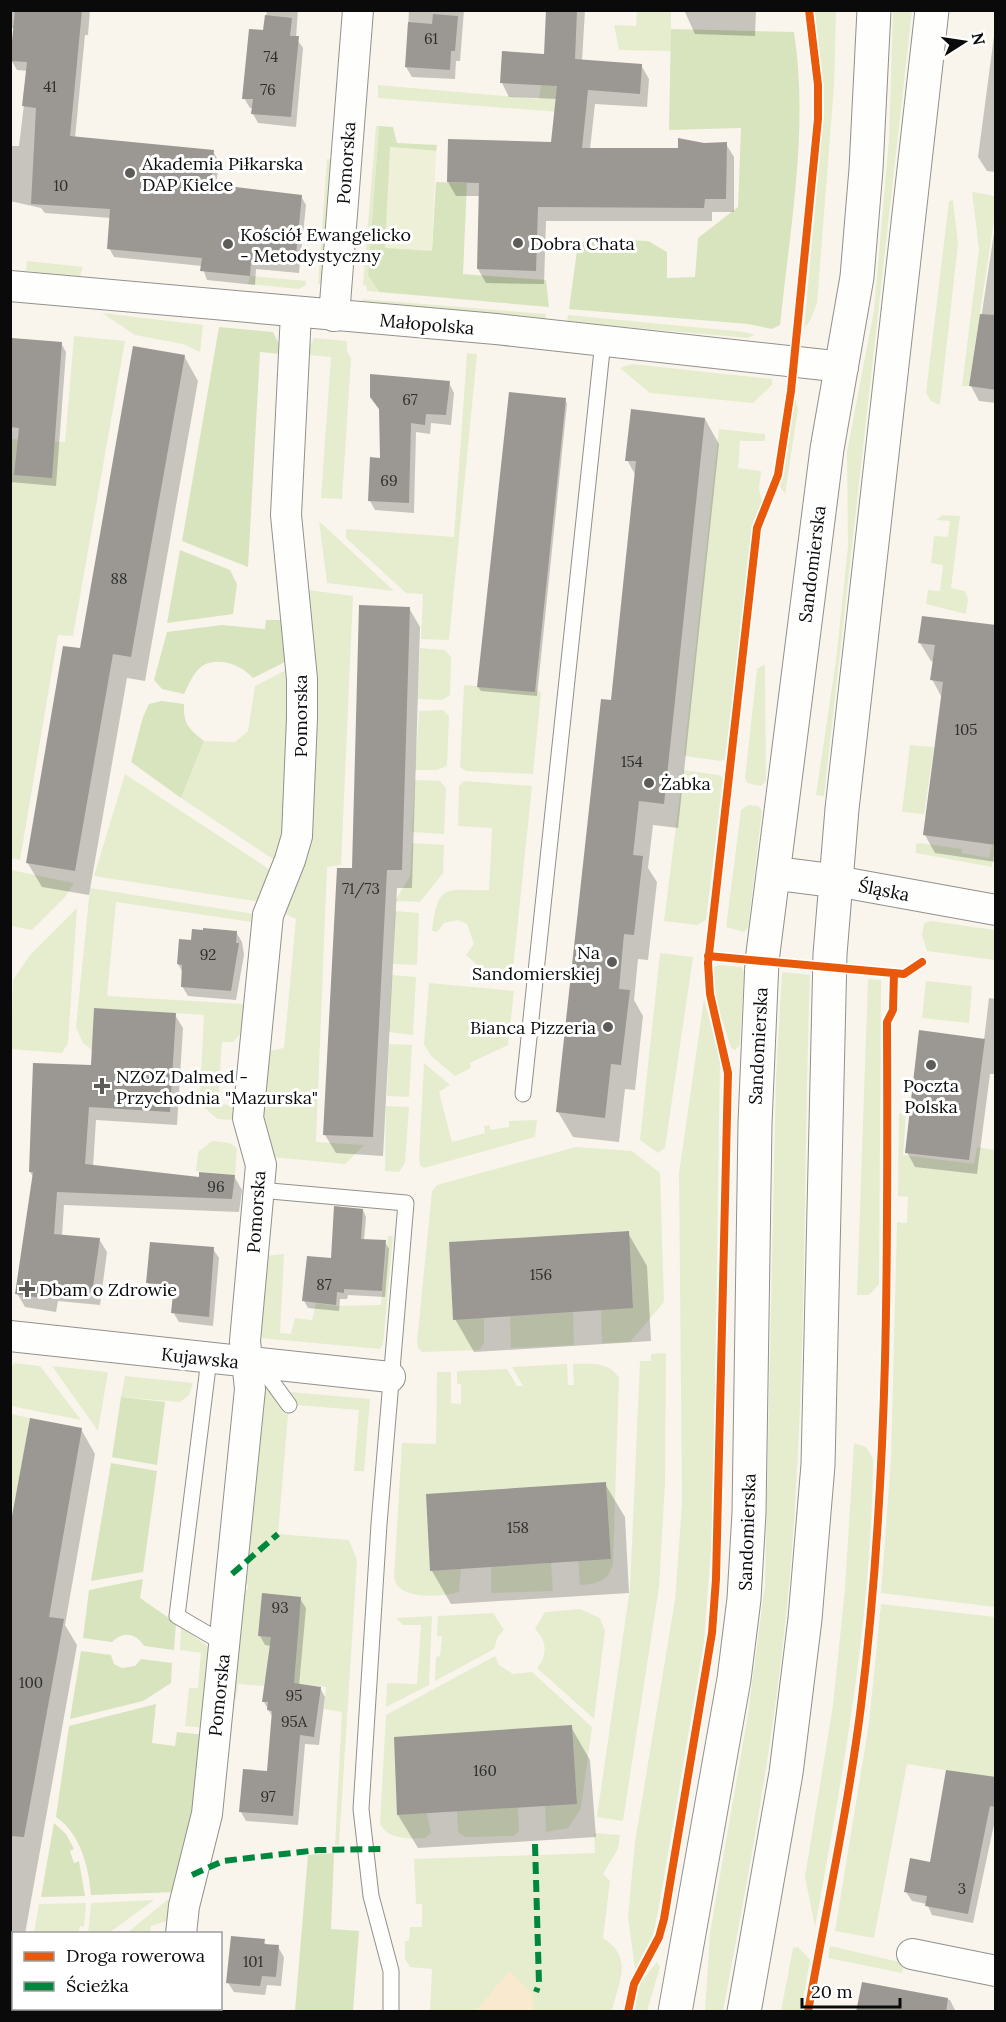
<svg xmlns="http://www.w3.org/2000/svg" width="1006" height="2022" viewBox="0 0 1006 2022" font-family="Lora,serif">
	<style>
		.green { fill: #e5edce }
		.forest { fill: #d7e4bd }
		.sand { fill: #f8e9cf }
		.pitch { fill: #eef1d8 }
		.shadow { fill: #0003 }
		.building { fill: #9b9894 }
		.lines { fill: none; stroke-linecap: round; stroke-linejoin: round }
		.service-casing { stroke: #92908c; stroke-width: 17 }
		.minor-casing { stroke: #92908c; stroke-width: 32 }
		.tertiary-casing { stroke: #92908c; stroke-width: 35 }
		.service { stroke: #fefefc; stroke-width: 15 }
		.minor { stroke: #fefefc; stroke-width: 30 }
		.tertiary { stroke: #fefefc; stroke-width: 33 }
		.quiet { stroke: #00873e; stroke-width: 6; stroke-dasharray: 12 6; stroke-linecap: butt }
		.cycleway-casing { stroke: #fff; stroke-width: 11 }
		.cycleway { stroke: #e8590c; stroke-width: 8 }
		.poi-dot { fill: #5e5c59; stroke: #fff; stroke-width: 2 }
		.labels { text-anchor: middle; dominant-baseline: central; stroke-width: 6; stroke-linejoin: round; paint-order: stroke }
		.number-label { font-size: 15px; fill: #2e2e2c }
		.poi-label { font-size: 18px; fill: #0a0a0a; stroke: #fff; text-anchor: start }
		.street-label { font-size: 18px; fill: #0a0a0a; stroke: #fff }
	</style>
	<rect width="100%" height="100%" fill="#f9f5ed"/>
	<path class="green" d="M637 11H671V51L619 50 614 25 636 26Z
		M815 11H836L834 86 817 303 811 319 804 329 824 111Z
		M893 11H912L824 796 816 795 836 660 848 547 847 452 874 310 889 139Z
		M543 71 559 72 556 102 587 105 586 114 378 98V85L539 99Z
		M376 126H379L368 275 379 292 367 291 366 285 363 286Z
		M327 159 336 160 323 283 318 284Z
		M972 192 995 196 996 207 969 386H962L979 249Z
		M953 200 958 244 940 405 931 401 926 393 949 201Z
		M27 261 83 267 80 276 26 271Z
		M250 276 306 281V285L299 289 248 284Z
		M362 299 546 314 545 321 363 304Z
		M102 313 203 325 200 352 183 344 135 335Z
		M568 315 745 332 755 335 747 338 567 322Z
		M74 336 125 341 73 636 58 635 20 860 10 858V439L65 442Z
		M314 338 347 341V352L351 358 342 499 321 498 331 357 308 355 309 348Z
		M467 353 477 354 449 640 421 639 423 594 406 593 346 538V529L454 537Z
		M632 364 772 379V385L753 403 650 393 620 368Z
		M795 398 798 409 785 494 780 486 786 460Z
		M719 429 765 434V441H740L738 468 761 471 759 489 762 502 754 523 725 759 721 761 684 756Z
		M942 515 960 516 951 588 965 591 968 599 966 614 926 604 928 590 940 591 943 565 931 563 934 536 948 537 950 521 936 520Z
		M319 521 394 591 327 583Z
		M301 589 353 596 341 865 327 867 316 1142 364 1145 345 1164 272 1157 261 1126 265 1052 284 1048 296 919 280 911Z
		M420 648 445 650 451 657 450 695 442 700 418 699Z
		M765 664 766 781 761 786 747 783 745 778 757 669Z
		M292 667 295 705 279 863 181 798 204 741 235 742 248 731 255 686Z
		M464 685 536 690 541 692 533 774 466 771 460 767Z
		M443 710 449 716 447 766 437 770H415L419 711Z
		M910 745 934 747 924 814 902 812Z
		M683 770 718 775 723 778 706 920 697 925 664 921Z
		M125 774 275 873 260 902 94 876Z
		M415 780 440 781 446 788 444 834 412 832Z
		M464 781 532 786 512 978 490 976 466 955 474 944 467 924 458 920 444 923 437 932 432 931C438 881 446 891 489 890L492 828 458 826 459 786Z
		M748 805 758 806 762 810 748 928 744 932 726 927 741 810Z
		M412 843 444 845 443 873 420 902 395 901 410 876Z
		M920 843 962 849V853L989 858 992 845H995L992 867 916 853V844Z
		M11 870 74 883 65 897 32 930 11 926Z
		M90 888 254 914 252 922 116 902 107 996 244 1004 242 1032 233 1042H222L218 1104 239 1106 234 1120 217 1119 202 1105 200 1093 204 1015 94 1008 92 1050 83 1043 76 1027Z
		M77 908 68 1043 62 1053 11 1049 13 980 30 955Z
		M395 911 419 913 417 965 393 964Z
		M931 921 995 930V960L927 951 922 935 924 923Z
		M660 953 693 957 665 1148 658 1153 640 1140Z
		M720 965 741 967 744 971 740 1045 735 1050 731 1048C724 1023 710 993 714 967Z
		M782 972 810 975C803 1170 807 1367 791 1561 779 1713 751 1862 723 2011H705L710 1933 748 1714 765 1585 776 1076Z
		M392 975 416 977 413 1035 389 1032Z
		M868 979 881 980 879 1284 869 1295H857Z
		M926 981 972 986 969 1023 922 1018Z
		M429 983 514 991 508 1045 470 1063 471 1068 455 1076 431 1056 424 1044Z
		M704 999 720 1060 713 1522 704 1642 658 1912 653 1935 635 1969 628 1917 635 1842 675 1600 682 1503 679 1173Z
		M389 1044 412 1045 409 1097 387 1096Z
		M424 1063 450 1085 439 1092 452 1142 485 1133 484 1126 490 1125V1130L509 1127V1121L537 1120 535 1137 424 1168 420 1165 419 1157Z
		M386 1106 409 1107 405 1163 399 1172 385 1171Z
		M899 1113 906 1114 903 1155 974 1164 977 1147 995 1150V1607L881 1593 891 1458 897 1222 907 1223 908 1197 898 1196Z
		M212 1141 229 1143 237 1148 235 1175 196 1171 198 1152Z
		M576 1147 632 1151 660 1173 664 1302 630 1342 602 1343 601 1310 633 1307 628 1231 449 1242 453 1319 484 1317V1343L479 1350 422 1352 418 1348 417 1342 432 1191 437 1185Z
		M388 1236H393L383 1344 380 1349 260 1338 264 1256 284 1254 280 1333 291 1334 295 1318 312 1320 316 1303 336 1306 381 1305Z
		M573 1312 574 1345 511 1348 510 1316Z
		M666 1353 665 1484 659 1587 623 1821 597 1817 630 1588 640 1361H651V1354Z
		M14 1363 40 1366 81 1420 11 1406V1368Z
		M567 1364 568 1385H574L573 1364C590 1364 609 1361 619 1378L613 1563C609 1581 597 1584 580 1585L578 1561 611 1559 606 1482 430 1571 461 1569 459 1592C442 1597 397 1601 394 1577L402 1443 436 1444 437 1372H451V1403L461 1404V1384H457V1371L507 1369 517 1386H523L512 1367Z
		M52 1366 108 1372 98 1431Z
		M125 1376 193 1383 189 1395 180 1402 121 1397Z
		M263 1385H268L288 1415 278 1534 349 1540 357 1560 339 1845H335L342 1712 324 1709 326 1687 265 1680 264 1686 238 1684 236 1699 227 1698 239 1589 247 1590 248 1585 239 1583Z
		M290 1392 370 1399 364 1471H354L359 1410 296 1405Z
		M11 1414 30 1418 11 1527Z
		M854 1443 866 1447 873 1458C872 1615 843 1773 815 1927L805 1877 833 1705 845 1588Z
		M551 1563 553 1591 491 1593V1567Z
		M881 1604 995 1617V1778L907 1764 874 1938 835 1931 869 1723Z
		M580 1609 600 1618 605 1631 594 1719 537 1668C548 1655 547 1641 535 1629L545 1612Z
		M493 1613 504 1630 498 1636 494 1649 435 1681 436 1657 440 1656 442 1636H437L438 1616Z
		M432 1616 429 1685 386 1707 387 1683 417 1684 421 1625H403L396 1618Z
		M181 1627 210 1648 206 1728 185 1726 189 1688H198L201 1653 180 1650Z
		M495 1656 499 1665 513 1674 532 1672 592 1727 581 1808 568 1828 546 1832 545 1805 577 1803 572 1726 397 1815 427 1813 431 1833 425 1838C409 1839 389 1840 380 1824L386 1715Z
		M518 1807 519 1831 514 1836 465 1837 458 1832 457 1811Z
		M594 1833 620 1835 618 1849 603 1874 610 1881 603 1938C635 1959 618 1981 612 2011H430L432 1969 410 1967 405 1959V1941H409L410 1927H422V1904H416L414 1859 595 1853Z
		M154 1900 109 1933H88L91 1903Z
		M167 1900 176 1901 173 1919 151 1926 150 1933 126 1934Z
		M86 1903 84 1927 80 1926 78 1933H34L39 1904Z
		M830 1946 904 1963 902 1973 828 1958Z
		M798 1947 810 1960 801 2011H781L793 1948Z
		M657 1962 660 1967 647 2011H634L639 1984Z"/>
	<path class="forest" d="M671 29 794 32C809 129 790 227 780 325L772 329 748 324 569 309 578 243 594 239 648 241 667 252V278L695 277 698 238 738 207 741 128 669 130Z
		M379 126 393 127 397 143 437 145 436 151 390 147 432 251 436 182 467 183 463 274 546 280 549 307 379 292 368 275Z
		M219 327 273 332 280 346 281 354 260 352 248 567 182 541Z
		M180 550 230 570 237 584 233 614 167 623Z
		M266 620H288L291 659 253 678C242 665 218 656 202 666 193 673 189 684 184 694L162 689 154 680 167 632 222 625 265 629Z
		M161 701 184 704C183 724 189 729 204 741L181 798 131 762 143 717 149 704Z
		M121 1397 165 1402 157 1465 112 1457Z
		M111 1463 157 1471 143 1572 91 1581Z
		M143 1579 140 1598 176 1623 174 1650 144 1646C136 1633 123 1631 112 1642L83 1638 89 1590Z
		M81 1651 111 1655 114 1664 122 1668 135 1666 141 1659 172 1663 171 1683 143 1701 70 1719Z
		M156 1704 152 1743 175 1746 177 1732 205 1735 198 1802 178 1892 91 1895C89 1867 80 1833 56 1817L69 1726Z
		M54 1823 66 1834 74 1849 70 1851 74 1863 79 1861 85 1896 41 1897Z
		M334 1853 331 1929 359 1931 353 2011H295L308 1855Z"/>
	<path class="sand" d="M509 1971 533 1995V2011H476Z"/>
	<path class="pitch" d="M390 147 436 151 432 251 385 248Z"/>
	<path class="shadow" d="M10 10H90L88 35H85L75 138 213 152 219 161 216 186 301 196 306 205 299 273 256 269 255 285 207 280 202 266 114 257 109 248 111 218 45 213 41 208 10 201V146H19L28 71 17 70 11 60 15 28H10Z
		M267 10H298L296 38 303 48 296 127 258 123 253 114V108H250L244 98 264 32Z
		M409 10H464L460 61H456L455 79 412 77 406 67Z
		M547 10H585L582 61 641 65 649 79 647 107 595 104 590 149H680L726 144 734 157V212H712V221H546L544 284 486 283 478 269 480 196H456L448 182 553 144 558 99 509 97 502 83 545 55Z
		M684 10H756L755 36 695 34Z
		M996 21V172L987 171 978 157Z
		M995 226H996V403L979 401 971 386Z
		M10 339 61 343 66 352 56 486 10 482Z
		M184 356 198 381 145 681 127 678 89 895 42 887 27 862 82 650Z
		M449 383 454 393 451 425 431 423 430 434 416 432 414 513 375 510 370 501 381 459V412L371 397Z
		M565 399 567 404 537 696 481 691 478 687Z
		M705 419 719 444 678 828 653 825 648 868 657 882 648 960 638 959 634 1000 643 1016 635 1090 625 1089 619 1142 573 1137 558 1112 612 701 636 476 627 460Z
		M409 608 420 627 412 888H397L383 1156 336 1153 325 1135 353 870Z
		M996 627V862L935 853 925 835 942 698 932 679 934 662 931 661 920 643Z
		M236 932 242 942 244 955 236 1000 188 996 182 986 183 973 178 964 192 941Z
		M989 998 996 999V1074H990L977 1174 915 1167 907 1152 984 1040Z
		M175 1015 183 1028 177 1125 96 1120 93 1167 200 1179 234 1176 242 1190 239 1212 64 1205 62 1236 99 1239 107 1252 100 1305 58 1301 56 1312 25 1307 17 1293 34 1178 30 1172 92 1067Z
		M363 1210 366 1217 364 1241 385 1242 389 1249 385 1297 348 1295 347 1299H340L339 1311 308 1308 304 1301Z
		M628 1233 647 1266 651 1341 474 1352 455 1319Z
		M213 1249 219 1258 213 1326 179 1322 173 1312 175 1294 153 1292 148 1282Z
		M81 1429 95 1454 65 1625 77 1645 25 1934H14V1996L10 2012V1535Z
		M605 1484 625 1517 629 1593 451 1604 432 1571Z
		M300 1599 306 1608 299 1686 320 1688 325 1697 319 1745 305 1744 298 1825 246 1821 241 1812 268 1773 273 1718 264 1702 271 1646 265 1645 260 1636Z
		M571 1727 590 1760 596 1837 418 1848 398 1815Z
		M996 1779V1815L973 1923 932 1915 927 1904 912 1901 906 1892 931 1864Z
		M264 1941 267 1946 278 1947 284 1957 281 1986 267 1985 265 1995 234 1992 228 1983Z
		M863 1984 950 2000 956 2012H858Z"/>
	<path class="building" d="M15 10H82L70 136 214 150 211 184 302 195 295 264 251 261 250 276 200 271 202 258 107 249 110 209 31 204 36 108 22 106 27 62 10 61Z
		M546 10H577L575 59 642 64 640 94 588 90 582 148H678V138L704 143 727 142 726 199H705L704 208 538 207 536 271 477 269 479 183 447 182 448 139 551 142 557 86 500 83 502 51 544 54Z
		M433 14 458 16 455 51H451L450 70 405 67 408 22 432 24Z
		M265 15 292 18 290 36H299L291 117 251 114 253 99H242L249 29 263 30Z
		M980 314 996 315V390L969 386Z
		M12 338 62 342 52 478 14 475 19 428 10 427Z
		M133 346 185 355 131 657 113 654 75 871 26 863 63 646 80 648Z
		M370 374 450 381 446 415 426 414 425 425 411 423 409 503 368 501 370 457 380 458 379 409 370 397Z
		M509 392 566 398 535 692 477 687Z
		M631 409 705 418 664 804 639 801 633 855 643 856 634 935 624 934 619 989 630 990 621 1065 611 1064 605 1118 556 1112 601 699 611 700 636 461H625Z
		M359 605 410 607 402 870H387L373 1137 323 1135 337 868H352Z
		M922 616 996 625V845L923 835 943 682 930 680 935 645 918 643Z
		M203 928 237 931 236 943H239L231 991 181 987 182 965 177 964 179 939 191 940 192 929 203 930Z
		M94 1008 176 1013 170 1112 89 1107 85 1164 199 1177V1172L235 1175 232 1199 57 1192 54 1234 100 1238 92 1293 51 1288 49 1299 15 1294 33 1172H29L33 1063 91 1065Z
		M919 1030 985 1039 969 1160 905 1153Z
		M334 1206 363 1209 361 1239 386 1240 382 1291 344 1289V1293L337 1292 336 1305 302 1301 307 1256 331 1258Z
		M629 1231 633 1308 453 1320 449 1242Z
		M150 1242 214 1247 209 1317 171 1313 174 1285 146 1283Z
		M30 1418 82 1428 49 1617 64 1619 24 1837 10 1836V1527Z
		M606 1482 611 1559 430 1571 426 1494Z
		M262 1593 301 1597 294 1683 321 1687 314 1737 300 1735 293 1816 239 1812 243 1769 267 1771 272 1711 267 1710 268 1702H262L271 1637 258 1636Z
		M572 1725 577 1804 397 1815 394 1737Z
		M946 1770 996 1777V1807L990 1806 968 1914 925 1906 927 1896 904 1892 910 1858 930 1862Z
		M231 1936 265 1939 264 1944 279 1945 276 1977 262 1976 260 1986 226 1983Z
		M862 1982 948 1998 946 2012H856Z"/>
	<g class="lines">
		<g class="service-casing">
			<path id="service" d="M523 1094 603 341
				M259 1190 406 1203 379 1524 361 1809 371 1896 391 1971V2012
				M209 1359 177 1616 225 1644
				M259 1364 289 1405"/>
		</g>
		<g class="minor-casing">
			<path id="minor" d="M10 286 496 329 843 367
				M334 316 358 10
				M836 881 996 910
				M10 1336 390 1377
				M181 1934 184 1906 207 1814 250 1389 245 1341 261 1165 248 1118 268 915 290 860 297 836 302 718V679L286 515 296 313
				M912 1954 996 1971
				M173 2012V2008"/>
		</g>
		<g class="tertiary-casing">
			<path id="tertiary" d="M773 873 836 881
				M675 2012 734 1679 744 1599 749 1513 755 1123 762 961 827 449 857 277 866 169 874 10
				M744 2012 786 1773 805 1619 818 1465 830 954 842 809 932 10"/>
		</g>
		<use href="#service" class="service"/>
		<use href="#minor" class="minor"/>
		<use href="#tertiary" class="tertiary"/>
		<path class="quiet" d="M232 1574 278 1534
			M535 1844 539 1984 536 1992
			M192 1875 223 1861 318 1850 386 1849"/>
		<g class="cycleway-casing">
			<path id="cycleway" d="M708 956 904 974 922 962
				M628 2012 634 1984 659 1937 664 1919 712 1633 716 1579 728 1073 710 994 708 963 757 528 778 475 791 391 818 119V85L809 10
				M808 2012C826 1910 848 1808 861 1706 889 1479 888 1250 887 1022L893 1010 894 973"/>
		</g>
		<use href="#cycleway" class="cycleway"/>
	</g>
	<g class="poi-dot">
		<circle cx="130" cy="173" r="6"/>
		<circle cx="518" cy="243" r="6"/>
		<circle cx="228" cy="244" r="6"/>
		<circle cx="649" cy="783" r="6"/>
		<circle cx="612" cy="962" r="6"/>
		<circle cx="608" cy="1027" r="6"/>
		<circle cx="931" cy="1065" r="6"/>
		<path d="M99 1077h6v6h6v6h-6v6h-6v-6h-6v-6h6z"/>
		<path d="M24 1280h6v6h6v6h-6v6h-6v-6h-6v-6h6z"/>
	</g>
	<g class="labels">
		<g class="number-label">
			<text x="431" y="38">61</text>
			<text x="271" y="56">74</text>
			<text x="50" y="86">41</text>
			<text x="268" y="89">76</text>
			<text x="61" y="185">10</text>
			<text x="410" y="399">67</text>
			<text x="389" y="480">69</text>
			<text x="119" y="578">88</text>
			<text x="966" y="729">105</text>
			<text x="632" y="761">154</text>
			<text x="361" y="888">71/73</text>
			<text x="208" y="954">92</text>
			<text x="216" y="1186">96</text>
			<text x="541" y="1274">156</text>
			<text x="324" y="1284">87</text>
			<text x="518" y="1527">158</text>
			<text x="280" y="1607">93</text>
			<text x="31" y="1682">100</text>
			<text x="294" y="1695">95</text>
			<text x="294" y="1721">95A</text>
			<text x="485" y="1770">160</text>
			<text x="268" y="1796">97</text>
			<text x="962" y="1888">3</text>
			<text x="253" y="1961">101</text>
		</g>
		<g class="poi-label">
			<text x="142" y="163">Akademia Piłkarska<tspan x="142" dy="21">DAP Kielce</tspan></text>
			<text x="240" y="234">Kościół Ewangelicko<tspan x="240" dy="21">- Metodystyczny</tspan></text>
			<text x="530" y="243">Dobra Chata</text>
			<text x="661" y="783">Żabka</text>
			<text x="600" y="952" text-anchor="end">Na<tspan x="600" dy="21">Sandomierskiej</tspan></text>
			<text x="596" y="1027" text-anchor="end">Bianca Pizzeria</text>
			<text x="116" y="1076">NZOZ Dalmed -<tspan x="116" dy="21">Przychodnia "Mazurska"</tspan></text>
			<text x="931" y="1085" text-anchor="middle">Poczta<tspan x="931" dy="21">Polska</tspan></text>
			<text x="39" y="1289">Dbam o Zdrowie</text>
		</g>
		<g class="street-label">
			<text transform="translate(346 163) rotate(-86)">Pomorska</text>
			<text transform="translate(427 324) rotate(5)">Małopolska</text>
			<text transform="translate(812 564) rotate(-83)">Sandomierska</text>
			<text transform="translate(300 716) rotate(-90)">Pomorska</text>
			<text transform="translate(884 890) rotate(11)">Śląska</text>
			<text transform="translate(758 1046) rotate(-87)">Sandomierska</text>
			<text transform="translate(256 1212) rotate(-86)">Pomorska</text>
			<text transform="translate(200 1358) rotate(6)">Kujawska</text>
			<text transform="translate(747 1532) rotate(-88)">Sandomierska</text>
			<text transform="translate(219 1695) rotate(-84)">Pomorska</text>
		</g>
	</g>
	<rect width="1006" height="2022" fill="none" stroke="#0a0a0a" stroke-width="24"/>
	<rect x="12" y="1932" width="210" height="78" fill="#ffffff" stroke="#9d9d9d" stroke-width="1.5"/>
	<rect x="24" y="1952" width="30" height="9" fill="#e8590c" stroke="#9d9d9d" stroke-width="1.5"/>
	<text x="66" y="1962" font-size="18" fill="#0a0a0a">Droga rowerowa</text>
	<rect x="24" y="1982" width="30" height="9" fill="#00873e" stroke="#9d9d9d" stroke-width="1.5"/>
	<text x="66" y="1992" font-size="18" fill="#0a0a0a">Ścieżka</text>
	<g transform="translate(964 42) rotate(78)" stroke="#ffffff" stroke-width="4.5" paint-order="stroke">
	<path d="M0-4.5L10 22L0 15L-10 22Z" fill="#0a0a0a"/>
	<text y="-9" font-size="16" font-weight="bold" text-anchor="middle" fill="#0a0a0a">N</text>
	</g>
	<path d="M802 1998v9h98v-9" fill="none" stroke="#0a0a0a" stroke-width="3"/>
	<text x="811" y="1998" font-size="18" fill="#0a0a0a" stroke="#ffffff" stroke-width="4.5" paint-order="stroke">20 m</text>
</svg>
